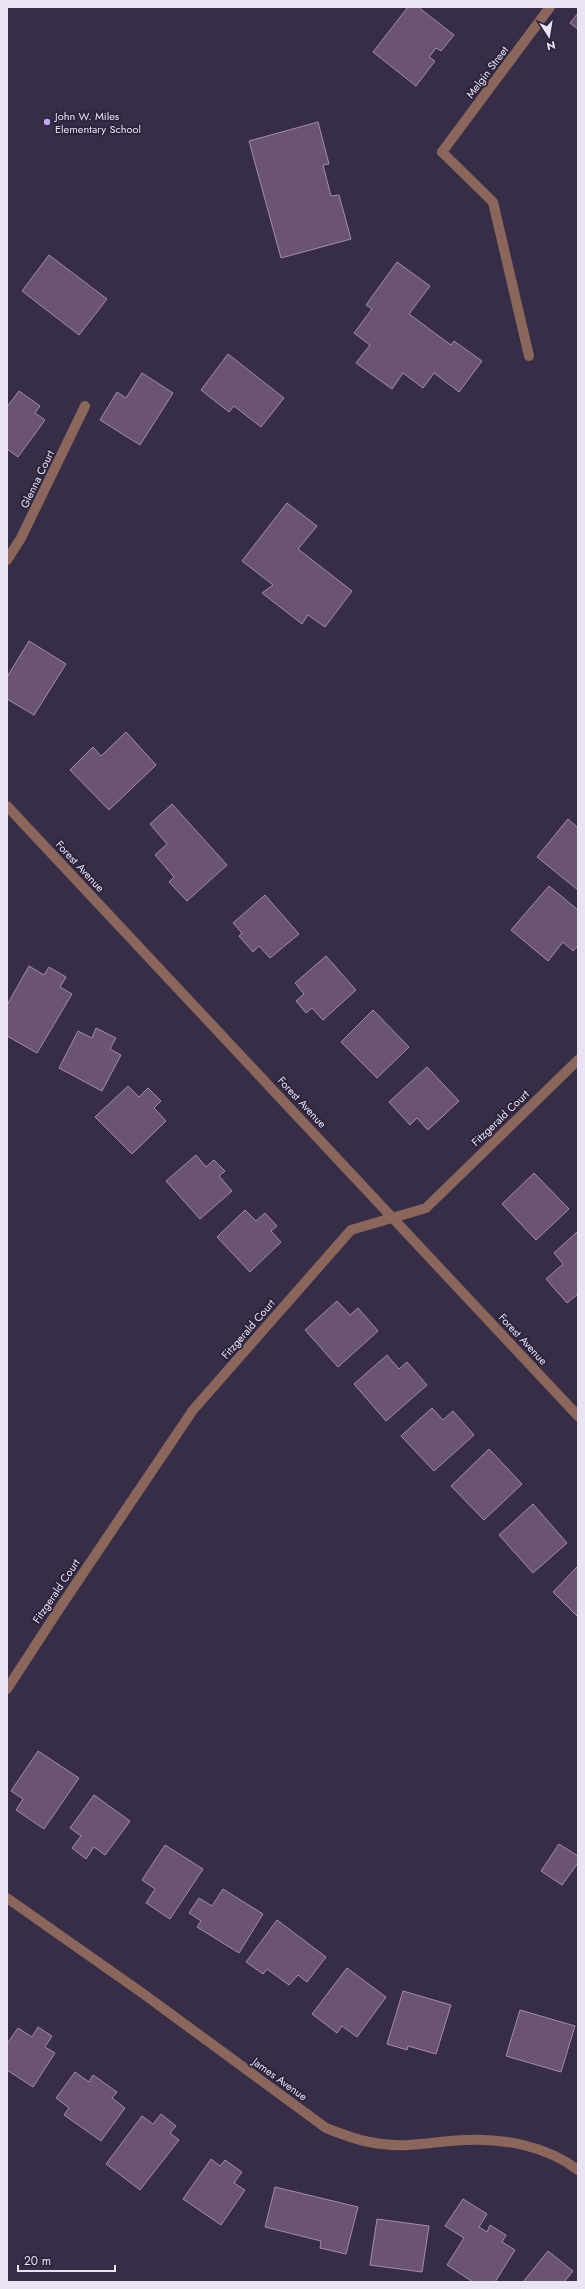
<svg xmlns="http://www.w3.org/2000/svg" width="585" height="2289" viewBox="0 0 585 2289" font-family="Jost,sans-serif">
	<style>
		.building { fill: #6b5471; stroke: #a48da9 }
		.lines { fill: none; stroke-linecap: round; stroke-linejoin: round }
		.lane { stroke: #8b665c; stroke-width: 10 }
		.street { stroke: #8b665c; stroke-width: 10 }
		.poi-dot { fill: #bfa8f4; stroke: #2d233c; stroke-width: 1.5 }
		.labels { text-anchor: middle; dominant-baseline: central; stroke-width: 4; stroke-linejoin: round; paint-order: stroke }
		.street-label { font-size: 11px; fill: #eae3f4; stroke: #2d233c }
		.poi-label { font-size: 11px; fill: #eae3f4; stroke: #2d233c; text-anchor: start }
	</style>
	<rect width="100%" height="100%" fill="#372d47"/>
	<path class="building" d="M408 7H418L454 35 441 51 436 48 429 57 435 61 416 86 373 52Z
		M578 13V29L570 23Z
		M318 122 329 164 323 165 331 196 339 195 351 239 281 258 249 141Z
		M49 255 107 299 79 335 22 291Z
		M397 262 430 286 409 314 451 345 454 341 482 361 459 392 434 373 423 388 403 373 392 389 356 363 370 345 354 333 372 309 366 305Z
		M228 354 284 398 261 427 234 406 229 412 201 390Z
		M142 373 173 393 140 445 100 420 117 392 126 398Z
		M19 391 40 406 35 413 45 420 18 457 7 449V407Z
		M287 503 317 526 298 549 352 591 325 627 308 615 302 624 262 593 273 585 242 561Z
		M29 641 66 664 34 715 7 699V677Z
		M126 732 156 765 109 810 70 770 93 747 101 756Z
		M172 804 227 865 187 901 169 882 174 877 155 855 167 844 150 824Z
		M568 819 578 828V890L537 857Z
		M549 886 578 910V946L573 951 563 942 548 961 511 930Z
		M265 895 299 934 270 958 259 946 253 952 239 936 242 933 233 923Z
		M326 956 356 990 323 1020 312 1008 306 1013 296 1001 304 994 295 983Z
		M29 966 44 975 49 967 66 977 60 987 72 994 37 1053 7 1036V1005Z
		M373 1010 409 1047 377 1078 341 1042Z
		M96 1028 116 1038 110 1049 121 1055 102 1091 59 1068 78 1031 92 1038Z
		M427 1067 459 1101 428 1130 417 1118 410 1125 389 1102Z
		M128 1086 139 1097 148 1088 161 1101 154 1108 166 1121 132 1154 95 1117Z
		M196 1155 206 1167 214 1160 225 1171 219 1176 232 1191 200 1219 166 1181Z
		M534 1173 569 1209 536 1240 502 1204Z
		M245 1210 256 1221 265 1213 277 1226 271 1231 281 1242 250 1272 217 1237Z
		M578 1231V1294L567 1303 546 1279 563 1264 554 1253Z
		M337 1301 350 1315 358 1308 378 1331 338 1367 305 1330Z
		M387 1355 399 1369 407 1362 427 1385 386 1421 354 1384Z
		M432 1408 443 1420 453 1411 474 1435 434 1471 401 1436Z
		M489 1449 522 1484 484 1520 451 1486Z
		M533 1504 567 1543 533 1573 499 1535Z
		M578 1566V1617L553 1592Z
		M38 1751 79 1778 44 1829 16 1810 23 1799 11 1791Z
		M94 1795 130 1821 105 1855 94 1847 86 1859 72 1848 81 1836 70 1828Z
		M559 1844 578 1856V1863L562 1885 541 1871Z
		M165 1845 203 1869 170 1919 146 1903 155 1889 142 1880Z
		M223 1889 263 1914 239 1953 197 1927 201 1921 189 1913 199 1898 212 1906Z
		M277 1920 326 1957 307 1982 298 1975 289 1985 267 1969 263 1974 246 1962Z
		M347 1968 386 1997 357 2037 342 2026 337 2033 312 2014Z
		M403 1991 451 2005 436 2054 408 2046 407 2050 387 2044Z
		M520 2010 575 2026 561 2072 506 2056Z
		M38 2027 52 2036 45 2047 55 2053 33 2087 7 2070V2044L18 2028 32 2037Z
		M75 2072 89 2082 93 2075 117 2092 112 2098 125 2108 101 2141 64 2115 69 2108 56 2098Z
		M161 2114 176 2126 170 2133 179 2140 140 2190 106 2164 142 2116 153 2124Z
		M211 2159 220 2166 225 2160 242 2172 234 2183 245 2190 221 2225 183 2199Z
		M275 2187 358 2207 346 2254 320 2248 321 2241 265 2227Z
		M463 2199 487 2214 479 2227 487 2232 490 2225 506 2235 502 2242 515 2250 495 2282H473L447 2265 464 2238 445 2226Z
		M377 2219 429 2226 422 2272 370 2265Z
		M548 2251 573 2271 564 2282H523Z"/>
	<g class="lines">
		<path class="lane" d="M442 152 493 202 529 356"/>
		<path class="street" d="M442 152 550 7
			M7 560 21 538 85 406
			M7 806 578 1416
			M7 1689 61 1606 193 1410 351 1230 426 1208 578 1060
			M7 1898 145 1995 326 2128C344 2135 362 2142 382 2144 409 2148 437 2141 465 2140 503 2138 547 2146 578 2170"/>
	</g>
	<circle class="poi-dot" cx="47" cy="122" r="4"/>
	<g class="labels">
		<g class="street-label">
			<text transform="translate(487 72) rotate(-53)">Melgin Street</text>
			<text transform="translate(37 479) rotate(-64)">Glenna Court</text>
			<text transform="translate(80 866) rotate(47)">Forest Avenue</text>
			<text transform="translate(302 1102) rotate(47)">Forest Avenue</text>
			<text transform="translate(500 1118) rotate(-44)">Fitzgerald Court</text>
			<text transform="translate(248 1329) rotate(-49)">Fitzgerald Court</text>
			<text transform="translate(523 1339) rotate(47)">Forest Avenue</text>
			<text transform="translate(56 1591) rotate(-56)">Fitzgerald Court</text>
			<text transform="translate(280 2079) rotate(36)">James Avenue</text>
		</g>
		<g class="poi-label">
			<text x="55" y="116">John W. Miles<tspan x="55" dy="13">Elementary School</tspan></text>
		</g>
	</g>
	<rect width="585" height="2289" fill="none" stroke="#eae3f4" stroke-width="16"/>
	<g transform="translate(549 36) rotate(168)" stroke="#2d233c" stroke-width="3" paint-order="stroke">
	<path d="M0-3L7 15L0 10L-7 15Z" fill="#eae3f4"/>
	<text y="-6" font-size="11" font-weight="bold" text-anchor="middle" fill="#eae3f4">N</text>
	</g>
	<path d="M18 2265v6h97v-6" fill="none" stroke="#eae3f4" stroke-width="2"/>
	<text x="24" y="2265" font-size="12" fill="#eae3f4" stroke="#2d233c" stroke-width="3" paint-order="stroke">20 m</text>
</svg>
